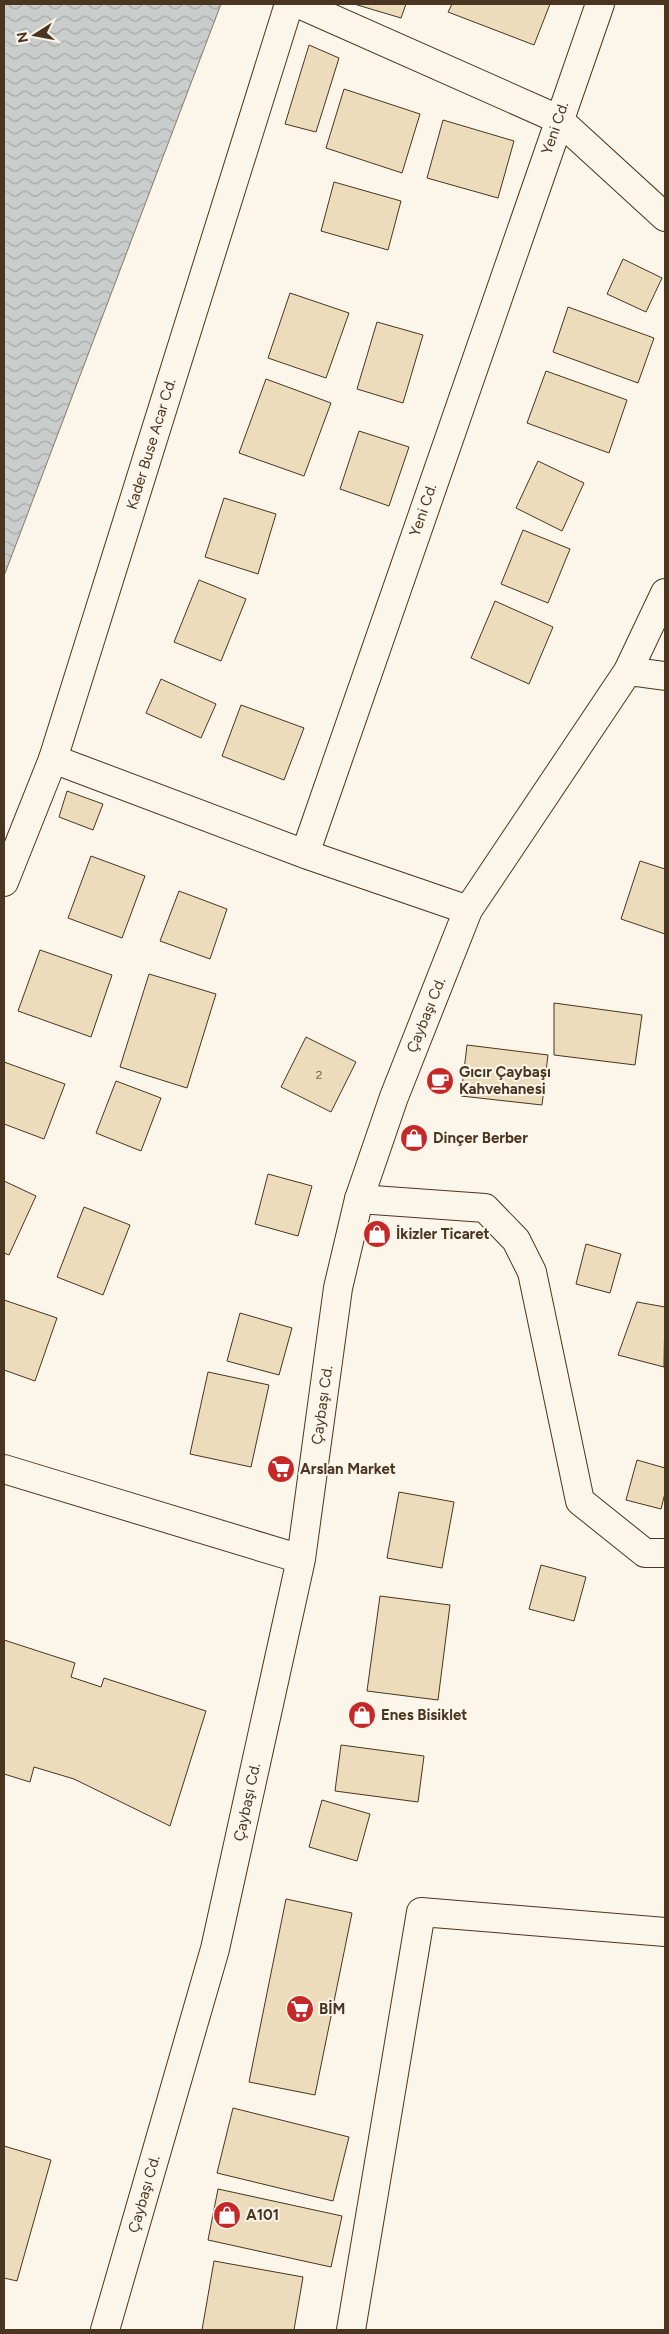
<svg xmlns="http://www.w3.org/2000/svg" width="669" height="2334" viewBox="0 0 669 2334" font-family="Figtree,sans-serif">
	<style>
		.water { fill: url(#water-waves); stroke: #887966 }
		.building { fill: #ecdcbc; stroke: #4a3520 }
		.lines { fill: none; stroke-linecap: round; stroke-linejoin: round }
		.minor-casing { stroke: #4a3520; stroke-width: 30 }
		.tertiary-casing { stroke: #4a3520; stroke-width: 30 }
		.minor { stroke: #fbf6e9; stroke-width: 28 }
		.tertiary { stroke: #fbf6e9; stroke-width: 28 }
		.labels { text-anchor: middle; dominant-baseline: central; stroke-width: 4; stroke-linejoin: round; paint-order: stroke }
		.number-label { font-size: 12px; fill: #725f47 }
		.street-label { font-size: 15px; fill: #4a3520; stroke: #fbf6e9 }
		.poi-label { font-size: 15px; font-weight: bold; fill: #4a3520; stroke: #fbf6e9; text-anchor: start }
	</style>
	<defs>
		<pattern id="water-waves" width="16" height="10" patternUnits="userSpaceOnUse" patternTransform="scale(1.25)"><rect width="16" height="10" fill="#c9cecd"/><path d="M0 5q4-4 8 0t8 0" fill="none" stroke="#a5a8a6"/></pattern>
	</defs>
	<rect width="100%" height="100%" fill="#fbf6e9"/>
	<path class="water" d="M4 4H221L4 576Z"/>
	<path class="building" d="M354 4H406L401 18Z
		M452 4H550L534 45 448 12Z
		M309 45 339 58 316 132 285 124Z
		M344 89 420 114 402 173 326 148Z
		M443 120 514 141 498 198 427 178Z
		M334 182 401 201 388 250 321 231Z
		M623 259 662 278 646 312 607 294Z
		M290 293 349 313 326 378 268 358Z
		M568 307 654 338 638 383 553 352Z
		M377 322 423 335 403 403 357 389Z
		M546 371 627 400 609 453 527 423Z
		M266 379 331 403 304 476 239 453Z
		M359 431 409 447 389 506 340 489Z
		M538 461 584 483 562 531 516 508Z
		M224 498 276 514 258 574 205 557Z
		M523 530 570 549 548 603 501 584Z
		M199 580 246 599 221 661 174 642Z
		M495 601 553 627 529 684 471 658Z
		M161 679 216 704 201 738 146 713Z
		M241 705 304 728 284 780 222 756Z
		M67 791 103 804 93 830 59 817Z
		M91 856 145 876 122 938 68 918Z
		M640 861 665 869V934L621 919Z
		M179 891 227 909 210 959 160 941Z
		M40 950 112 975 91 1037 18 1011Z
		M149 974 216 994 187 1088 120 1067Z
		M554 1003 642 1015 635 1065 554 1055Z
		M306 1037 356 1062 331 1112 281 1087Z
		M467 1045 548 1055 542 1105 461 1096Z
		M4 1062 65 1084 44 1139 4 1124Z
		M116 1081 161 1098 141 1151 96 1133Z
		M268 1174 312 1186 298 1236 255 1224Z
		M4 1181 36 1196 9 1255 4 1253Z
		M84 1207 130 1225 103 1295 57 1277Z
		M586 1244 621 1254 610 1293 576 1284Z
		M4 1300 57 1318 35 1381 4 1370Z
		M637 1302 665 1307 664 1367 618 1355Z
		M240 1313 292 1328 279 1375 227 1361Z
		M208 1372 269 1385 251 1467 190 1454Z
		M637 1460 665 1468V1493L661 1509 626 1500Z
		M399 1492 454 1502 442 1568 387 1558Z
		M541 1565 586 1577 574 1621 529 1609Z
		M380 1596 450 1605 438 1700 367 1691Z
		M4 1640 75 1663 71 1677 101 1687 104 1678 206 1711 170 1826 74 1779 34 1767 30 1782 4 1774Z
		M341 1745 424 1756 418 1802 335 1791Z
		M322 1800 370 1814 357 1861 309 1847Z
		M286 1899 352 1913 315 2095 249 2082Z
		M233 2108 349 2137 333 2201 217 2173Z
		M4 2146 51 2160 17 2281 4 2278Z
		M218 2189 342 2216 331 2267 208 2240Z
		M214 2261 303 2277 294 2330H202Z"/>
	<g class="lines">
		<g class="minor-casing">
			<path id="minor" d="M299 4 558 119 665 217
				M628 671 665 676
				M53 759 305 854
				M468 910 305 854 600 4
				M4 1469 301 1559
				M105 2330 215 1949 301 1559 338 1288 359 1199 394 1097 468 910 628 671 665 593
				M351 2330 421 1912 665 1932"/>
		</g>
		<g class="tertiary-casing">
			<path id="tertiary" d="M4 882 53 759 289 4
				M359 1199 485 1208 516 1240 532 1272 580 1501 645 1553H665"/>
		</g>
		<use href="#minor" class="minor"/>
		<use href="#tertiary" class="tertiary"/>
	</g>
	<defs>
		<g id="cafe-disc" transform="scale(1.4375)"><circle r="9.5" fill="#c62828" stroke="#fbf6e9"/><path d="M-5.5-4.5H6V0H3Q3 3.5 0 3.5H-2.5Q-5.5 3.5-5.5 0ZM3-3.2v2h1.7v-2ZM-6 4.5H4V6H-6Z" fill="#fff"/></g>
		<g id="shop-disc" transform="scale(1.4375)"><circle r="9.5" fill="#c62828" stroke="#fbf6e9"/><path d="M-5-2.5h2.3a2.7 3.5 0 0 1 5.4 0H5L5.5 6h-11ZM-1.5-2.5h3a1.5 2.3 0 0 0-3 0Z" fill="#fff"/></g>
		<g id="supermarket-disc" transform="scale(1.4375)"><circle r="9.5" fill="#c62828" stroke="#fbf6e9"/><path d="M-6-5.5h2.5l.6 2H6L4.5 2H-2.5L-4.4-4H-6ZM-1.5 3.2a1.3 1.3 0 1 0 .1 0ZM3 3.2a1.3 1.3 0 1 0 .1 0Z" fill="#fff"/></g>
	</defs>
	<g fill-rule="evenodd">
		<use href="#cafe-disc" x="440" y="1081"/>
		<use href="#shop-disc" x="414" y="1138"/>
		<use href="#shop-disc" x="377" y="1234"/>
		<use href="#supermarket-disc" x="281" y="1469"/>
		<use href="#shop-disc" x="362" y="1715"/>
		<use href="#supermarket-disc" x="300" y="2009"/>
		<use href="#shop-disc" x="227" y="2215"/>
	</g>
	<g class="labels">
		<g class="number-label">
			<text x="319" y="1075">2</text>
		</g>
		<g class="street-label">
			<text transform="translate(555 128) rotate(-71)">Yeni Cd.</text>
			<text transform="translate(151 444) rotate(-73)">Kader Buse Acar Cd.</text>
			<text transform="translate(423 510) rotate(-71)">Yeni Cd.</text>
			<text transform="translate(426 1015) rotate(-68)">Çaybaşı Cd.</text>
			<text transform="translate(322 1405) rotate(-82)">Çaybaşı Cd.</text>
			<text transform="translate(247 1802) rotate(-78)">Çaybaşı Cd.</text>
			<text transform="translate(144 2194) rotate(-74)">Çaybaşı Cd.</text>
		</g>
		<g class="poi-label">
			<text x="459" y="1072">Gıcır Çaybaşı<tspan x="459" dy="17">Kahvehanesi</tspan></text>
			<text x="433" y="1138">Dinçer Berber</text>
			<text x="396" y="1234">İkizler Ticaret</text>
			<text x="300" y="1469">Arslan Market</text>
			<text x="381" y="1715">Enes Bisiklet</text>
			<text x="319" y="2009">BİM</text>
			<text x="246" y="2215">A101</text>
		</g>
	</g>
	<rect width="669" height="2334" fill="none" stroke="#4a3520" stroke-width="10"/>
	<g transform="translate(35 35) rotate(259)" stroke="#fbf6e9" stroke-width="4" paint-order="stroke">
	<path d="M0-4L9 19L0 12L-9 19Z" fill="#4a3520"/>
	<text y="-8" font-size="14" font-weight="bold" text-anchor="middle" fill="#4a3520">N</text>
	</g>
</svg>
